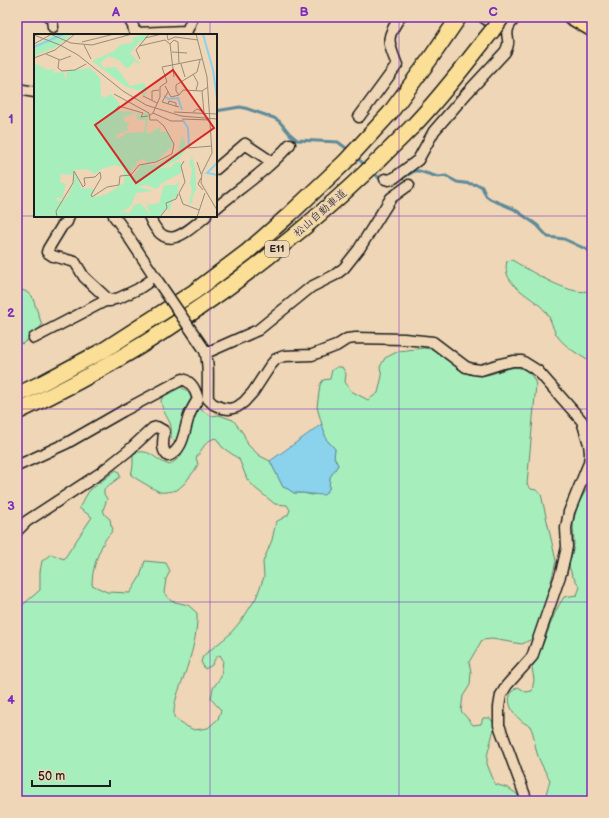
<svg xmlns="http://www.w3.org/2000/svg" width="609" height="818" viewBox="0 0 609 818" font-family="'Balsamiq Sans','Klee One',sans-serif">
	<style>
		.green { fill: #a6efbd; stroke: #61866c }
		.water { fill: #8bd3ec; stroke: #5f8a99 }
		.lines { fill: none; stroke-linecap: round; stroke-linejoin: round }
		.stream { stroke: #5f8a99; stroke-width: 3 }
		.minor-casing { stroke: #1c1c1c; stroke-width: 13 }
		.major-casing { stroke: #1c1c1c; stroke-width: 16 }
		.highway-casing { stroke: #1c1c1c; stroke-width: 18 }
		.minor { stroke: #eed6b6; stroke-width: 10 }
		.major { stroke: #fbdf96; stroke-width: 13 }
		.highway { stroke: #fbdf96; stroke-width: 15 }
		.minor-bridge-casing { stroke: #1c1c1c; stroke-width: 13; stroke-linecap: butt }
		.highway-bridge-casing { stroke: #1c1c1c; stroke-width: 18; stroke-linecap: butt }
		.minor-bridge { stroke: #eed6b6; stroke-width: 10 }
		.highway-bridge { stroke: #fbdf96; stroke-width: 15 }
		.grid { fill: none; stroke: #7b2cbf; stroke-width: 1; stroke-opacity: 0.55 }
		.labels { text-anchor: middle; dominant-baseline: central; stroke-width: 4; stroke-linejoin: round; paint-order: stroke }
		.shield { fill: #eed6b6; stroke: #5b544a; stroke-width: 1 }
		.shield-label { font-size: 10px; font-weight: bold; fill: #1c1c1c }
		.street-label { font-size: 11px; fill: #1c1c1c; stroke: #eed6b6 }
		.inset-river { fill: none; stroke: #8bd3ec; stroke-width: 2 }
		.inset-road { fill: none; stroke: #9a8c78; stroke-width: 1 }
		.view { fill: #d62828; fill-opacity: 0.15; stroke: #d62828; stroke-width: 2 }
		.inset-edge { fill: none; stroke: #1c1c1c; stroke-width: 2 }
		.neatline { fill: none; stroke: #7b2cbf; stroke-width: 1.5 }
		.grid-label { font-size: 13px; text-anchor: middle; font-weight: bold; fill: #7b2cbf }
	</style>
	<rect width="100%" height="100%" fill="#eed6b6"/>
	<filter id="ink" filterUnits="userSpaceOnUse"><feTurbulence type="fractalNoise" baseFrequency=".025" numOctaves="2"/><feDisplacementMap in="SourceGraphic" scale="8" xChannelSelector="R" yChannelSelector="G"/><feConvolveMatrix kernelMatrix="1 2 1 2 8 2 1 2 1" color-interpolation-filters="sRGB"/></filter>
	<g filter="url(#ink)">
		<path class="green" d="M512 260C527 269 570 296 587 291 589 291 590 289 592 288V363C580 355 564 347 556 334 552 327 551 318 546 312 534 296 500 286 507 261Z
			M17 289 25 291 32 296 42 325 34 335 22 344 17 341Z
			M424 348C428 349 435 349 439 351 444 354 448 359 453 363 460 369 471 374 481 375 497 377 515 358 530 374 533 377 535 381 536 385L527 484 531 489 536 490 541 494 556 561C550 587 543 614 532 639L522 644 492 639 482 640 469 662 471 672 470 685 463 696 461 711 473 725 481 724 483 718H490L495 725 487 756V764L495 784 508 788 517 794 520 801H17V610L40 590V572L42 561 51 554 64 559 92 517 79 508 89 491 116 470 119 472 120 477 104 489V494L107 499 103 510 105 515 110 519 111 525 113 529C111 534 106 537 104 542 97 555 92 570 92 585L107 592 130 593 140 577 145 561 166 563 170 571 166 579 164 593 171 601 188 605 197 613C198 634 191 656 184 676 179 690 173 703 174 717L182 724 194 730 208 728 218 719 221 710 211 699 213 688 221 677 223 660 220 655 216 657 212 665 205 669 201 662 203 656 229 635 244 617 256 598 264 577 263 562 272 540 276 522 288 515 290 510 287 505 275 504 255 488 247 479 239 459 222 447 216 438C205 440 202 450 196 458L198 464 195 470 184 484 177 490C172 491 164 493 160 492 157 491 133 477 131 475L133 466V454C150 446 156 462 170 465L180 457 183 451 171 437C171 432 172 426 169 421 165 413 162 410 161 400L166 394 177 386C194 392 187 396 197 407 201 410 206 413 211 416L219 415 233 420 243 433 248 445 260 456 270 461 283 487 288 489 294 493H303L312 495 329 489 330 477 338 465 334 457 335 449 326 439 317 407 320 385 323 380 330 379 332 370 337 367H342L346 374 345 382 351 391 368 400 378 393 382 376 380 367 385 358 399 351Z
			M592 480V801H544L550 780C545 771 540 763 537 753 534 743 535 736 530 726 515 720 499 697 518 687L526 692 532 691 534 680 532 667C546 645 549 618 564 597L577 595 580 587 572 575 569 566 574 545 573 522 578 504Z"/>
		<path class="water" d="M322 424 326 439 335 449 334 457 338 465 330 477 329 489 324 495C313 495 304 492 294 493L288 489 283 487 270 461Z"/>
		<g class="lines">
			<path class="stream" d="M216 111 240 107 245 108 274 118 279 121 290 134 297 140 338 142 350 151
				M355 156 366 166
				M373 172 382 181
				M397 181 415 171H419L438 177 446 176 457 182 479 185 482 187 486 196 490 199 514 209 537 225 548 237 564 239 592 252"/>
			<g class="minor-casing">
				<path id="minor" d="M49 17 52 20 53 27
					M128 17 133 26 135 35
					M483 17 499 29
					M136 33 186 31
					M185 35 193 17
					M17 89 35 92
					M359 117 397 65C388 41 385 39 400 17
					M216 169 245 144 272 162
					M385 179 389 180 394 178 418 160 434 131 467 93 505 52C512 40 505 38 508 29 509 24 513 21 516 17
					M216 208C241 187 269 169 290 144
					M69 216 67 222 62 226 48 249 47 252 53 256 75 262 84 277 110 301
					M114 216 122 227 157 280
					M149 216C165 254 184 234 206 216
					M34 338 103 302 119 298 138 289 156 277
					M204 349C210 360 207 385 208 399L213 404 222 408 229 409 237 407 244 402 253 392 270 366 276 359 284 356 312 355 336 346 347 339 356 338 404 339 433 342 466 367 473 369 481 370 500 364 513 361H522L538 371 582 421 589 444 590 453 589 463 569 512 566 528 567 547 561 573 532 657 507 685 501 695 499 707V725L527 801
					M206 353 258 330 311 287 335 275 344 268 359 249 391 198 409 185
					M17 466 67 443 123 411 183 379C193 383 195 390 198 399
					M17 531 27 521 99 474 128 451 153 428 157 427 164 431C164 440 160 449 168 456 184 450 184 430 189 416 191 410 195 404 198 399"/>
			</g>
			<g class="major-casing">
				<path id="major" d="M570 17 592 30"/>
			</g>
			<g class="highway-casing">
				<path id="highway" d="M17 395 42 383 104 350 194 292 247 252 290 214 345 162 390 113 430 59 459 17
					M17 412C164 344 296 245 409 130 439 100 465 64 492 31"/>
			</g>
			<use href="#minor" class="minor"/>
			<use href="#major" class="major"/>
			<use href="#highway" class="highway"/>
			<g class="minor-bridge-casing">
				<path id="minor-bridge" d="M157 280 204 349"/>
			</g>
			<g class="highway-bridge-casing">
				<path id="highway-bridge" d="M492 31 502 17"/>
			</g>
			<use href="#minor-bridge" class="minor-bridge"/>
			<use href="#highway-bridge" class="highway-bridge"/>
		</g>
	</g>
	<path class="grid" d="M210 17V35M399 17V801M17 216H35M210 216V801M216 216H592M17 409H592M17 602H592"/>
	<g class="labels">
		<rect class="shield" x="265" y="241" width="24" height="16" rx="3"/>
		<g class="shield-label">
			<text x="277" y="249">E11</text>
		</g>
		<g class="street-label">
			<text transform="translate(320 213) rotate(-41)">松山自動車道</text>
		</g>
	</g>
	<g transform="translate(34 34)">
		<rect width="183" height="183" fill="#eed6b6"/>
		<path d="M22 0H38L22 13 0 22V12ZM113 0 111 6 105 8 96 19 107 31 100 27 96 33 92 34 86 27 75 22 66 29 70 34 82 33 96 52 110 49 113 54 111 62 108 61 109 55 106 57 91 52 58 27 80 17 86 11 100 8 98 4ZM0 29 14 36 21 35 19 39 29 38 33 47 32 37 56 34 66 44 67 61 70 64 77 60 86 70 80 77 102 78 89 84 91 88 96 89 93 91 94 96 82 101 83 105 91 101 90 99 110 98 112 86H104L102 81 105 79 108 83 112 78 115 80 112 96 114 100 127 93 126 98H133L139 111 123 127 113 129 110 125 102 128 103 132 99 134 97 140 90 141 88 133 81 131 67 135 61 140 53 135 40 136 39 141 27 140 26 148 32 150 28 165 23 163V167H28L34 162 40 148 41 137 47 154 61 155 57 164 73 160 90 149 91 142 101 141 107 131H122L144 118 148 102 153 113 151 117 145 125 126 134 137 133 141 128H147V139L128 149 123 155 112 151 103 153 119 157 102 159 97 172 83 181 89 178 96 179 99 172 106 169 116 180 111 165 114 171 125 169 130 151H142L145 147 143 162 139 165 135 178 132 174 125 183H0ZM158 122 161 134 162 156 158 164 159 168 155 171 158 156 156 150 158 135 155 130Z" fill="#a6efbd"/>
		<path class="inset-river" d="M169 0 179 36 183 64M0 13 30 0M130 62 135 65 144 64 148 76M149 86 154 94 155 113M183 129 173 139 183 141"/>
		<path class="inset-road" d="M16 0 37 9 58 11 98 0M133 0 134 6 141 3 164 6M162 0 173 43 178 119 168 139 167 149 183 176M0 1 26 11 44 21 89 57 112 71 147 82 183 85M111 4 128 0M48 8 80 0M0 10 16 1M136 10 140 6 144 8 145 30M50 11 57 25M105 12 131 6 136 10 140 43M138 18 153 19M12 20 26 26 37 22M0 24 21 16 41 0M106 25 102 16 115 0M25 26 24 34 28 37 41 36 52 30M147 30 151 43M159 40 164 49 162 56M131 52 137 63 145 61 149 56 168 57 174 53M168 57 170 79M134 58 128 68 145 73M145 61 142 57V51L163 38 166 26M109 62 123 69M118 66V57L125 56M134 70 135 67 142 69V73M81 76 85 72 109 79 107 83 114 82M140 78 183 80M159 78 163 75 170 78M119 79 137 87H149M115 82 119 79 126 63V53L133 48 128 33 168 25M148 85 176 86M154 114 178 112M150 127 147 132 151 148 145 159 149 170 165 176M163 128 167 140M167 144 164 150 169 156M23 183 22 177 39 149 40 137 49 153 51 151 50 144 61 143 66 138 67 144 57 161 58 163 73 153 85 151 86 142 97 141 105 131 122 128 138 120 140 110 130 92 123 86H116L115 79 80 60M126 183 133 174 132 169 142 165 144 160M163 183 171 159"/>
		<path class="view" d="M139 36 180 94 102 149 61 91Z"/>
		<rect width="183" height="183" class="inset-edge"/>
	</g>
	<rect width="609" height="818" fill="none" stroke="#eed6b6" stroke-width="44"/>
	<path d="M32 780v6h78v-6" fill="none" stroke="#1c1c1c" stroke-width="2"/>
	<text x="38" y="780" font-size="12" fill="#1c1c1c" stroke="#eed6b6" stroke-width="3" paint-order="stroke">50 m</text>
	<rect x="22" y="22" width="565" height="774" class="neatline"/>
	<g class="grid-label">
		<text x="116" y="16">A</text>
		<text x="304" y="16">B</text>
		<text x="493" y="16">C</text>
		<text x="11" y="123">1</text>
		<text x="11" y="317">2</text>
		<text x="11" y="510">3</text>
		<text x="11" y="704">4</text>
	</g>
</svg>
